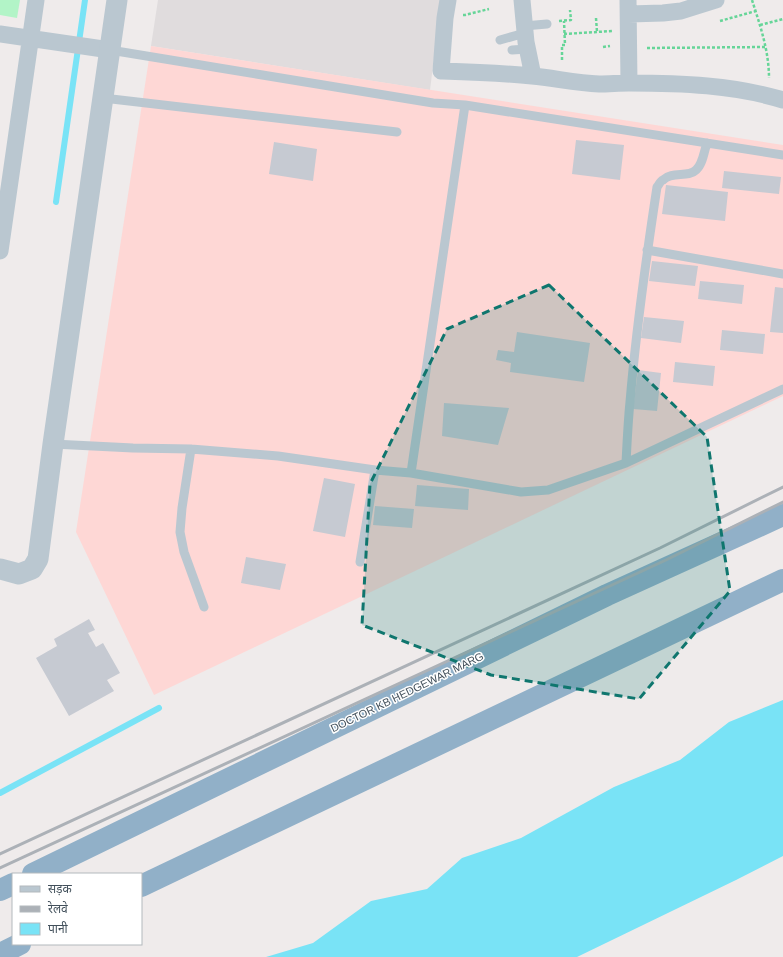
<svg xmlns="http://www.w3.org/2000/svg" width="783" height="957" viewBox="0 0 783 957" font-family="Arial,'Noto Sans Devanagari',sans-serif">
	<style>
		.education { fill: #e0dcdd }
		.medical { fill: #fed7d5 }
		.green { fill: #b2f4c7 }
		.water { fill: #79e3f6 }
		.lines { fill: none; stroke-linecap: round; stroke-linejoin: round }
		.stream { stroke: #79e3f6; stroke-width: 6 }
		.building { fill: #c6cad2 }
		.path { stroke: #66d598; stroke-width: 2.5; stroke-dasharray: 3 2; stroke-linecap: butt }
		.service { stroke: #bac7d0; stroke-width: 9 }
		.minor { stroke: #bac7d0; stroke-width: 17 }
		.tertiary { stroke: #bac7d0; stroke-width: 21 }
		.trunk { stroke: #91b0c8; stroke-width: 22 }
		.rail { stroke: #acb1b7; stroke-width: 3 }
		.marked { fill: #0f766e; fill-opacity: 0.2; stroke: #0f766e; stroke-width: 3; stroke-dasharray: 8 5; stroke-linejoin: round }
		.labels { text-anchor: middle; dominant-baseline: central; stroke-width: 3; stroke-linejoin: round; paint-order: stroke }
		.street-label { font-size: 11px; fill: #42505b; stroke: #fff }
	</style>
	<rect width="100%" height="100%" fill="#efebeb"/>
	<path class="education" d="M158 0H441L430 90 151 46Z"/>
	<path class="medical" d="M151 46 783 145V396L154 695 76 532Z"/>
	<path class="green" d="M0 0H20L17 18 0 15Z"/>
	<path class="water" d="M783 700V856L736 880 577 957H266L313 943 371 901 427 889 462 858 521 838 614 787 680 760 729 722Z"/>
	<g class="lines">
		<path class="stream" d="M56 202 85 0
			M0 793 159 708"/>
	</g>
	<path class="building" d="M576 140 624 145 620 180 572 174Z
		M274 142 317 149 313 181 269 174Z
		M724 171 781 177 779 194 722 188Z
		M666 185 728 192 725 221 662 214Z
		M652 261 698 266 695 286 649 281Z
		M700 281 744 285 742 304 698 299Z
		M775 287 783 288V333L770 332Z
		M644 317 684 321 681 343 641 338Z
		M722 330 765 334 763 354 720 350Z
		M517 332 590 343 584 382 510 372 511 363 496 360 498 350 514 352Z
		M675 362 715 366 713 386 673 382Z
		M638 370 661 373 657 411 633 409Z
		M444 403 509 408 498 445 442 436Z
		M324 478 355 484 345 537 313 531Z
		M417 485 469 489 468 510 415 506Z
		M375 506 414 509 412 528 373 525Z
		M246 557 286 564 280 590 241 583Z
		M89 619 95 630 88 633 96 647 103 643 120 673 107 680 114 691 69 716 36 658 57 646 54 639Z"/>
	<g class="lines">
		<path class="path" d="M752 0C760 25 769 51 769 78
			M463 15H465L489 9
			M596 18 597 32
			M559 21 571 20 570 10
			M720 21 756 11
			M760 25 783 19
			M564 34 612 31
			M603 47 610 46
			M647 48 766 47
			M562 60V45H565L564 21"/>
		<path class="service" d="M524 26 547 24
			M500 40 525 33
			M110 50 433 103 465 105 783 155
			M512 50 527 49
			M103 98 397 132
			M647 250 783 274
			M53 444 133 448 191 449 278 456 375 470 411 473 521 492 548 490 626 463 783 389
			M191 449 182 508 180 532 184 552 204 607
			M626 463C627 443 628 422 630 402 636 330 646 259 657 187 659 185 660 181 663 180 672 171 688 178 696 170 703 164 704 151 707 143
			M411 473 465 105
			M360 562 375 470"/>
		<path class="minor" d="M448 0 445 18 441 71C471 72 502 73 532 76 554 78 576 83 599 84 609 84 619 83 629 83 681 83 734 85 783 100
			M522 0 526 42 533 76
			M628 0 629 83
			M629 14 663 13 681 11 716 0
			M0 34 110 50
			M0 251 36 0"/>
		<path class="tertiary" d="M0 569 19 574 32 569 38 559 53 444 117 0"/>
		<path class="trunk" d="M33 874 607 595 783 515
			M141 886 783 580
			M0 890 13 884
			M0 954 20 944"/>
		<path class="rail" d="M0 854 660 548 783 487
			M0 868 666 560 783 502"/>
	</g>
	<path class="marked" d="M549 285 707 437 730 591 639 699 491 675 362 625 370 484 447 329Z"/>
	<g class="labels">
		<g class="street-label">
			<text transform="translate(407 692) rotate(-26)">DOCTOR KB HEDGEWAR MARG</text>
		</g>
	</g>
	<rect x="12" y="873" width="130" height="72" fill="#ffffff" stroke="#b3b9bd"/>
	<rect x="20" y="886" width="20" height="6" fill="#bac7d0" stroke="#b3b9bd"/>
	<text x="48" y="893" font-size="12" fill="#42505b">सड़क</text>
	<rect x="20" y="906" width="20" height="6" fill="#acb1b7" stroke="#b3b9bd"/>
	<text x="48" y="913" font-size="12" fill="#42505b">रेलवे</text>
	<rect x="20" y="923" width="20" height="12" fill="#79e3f6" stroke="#b3b9bd"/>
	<text x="48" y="933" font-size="12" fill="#42505b">पानी</text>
</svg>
